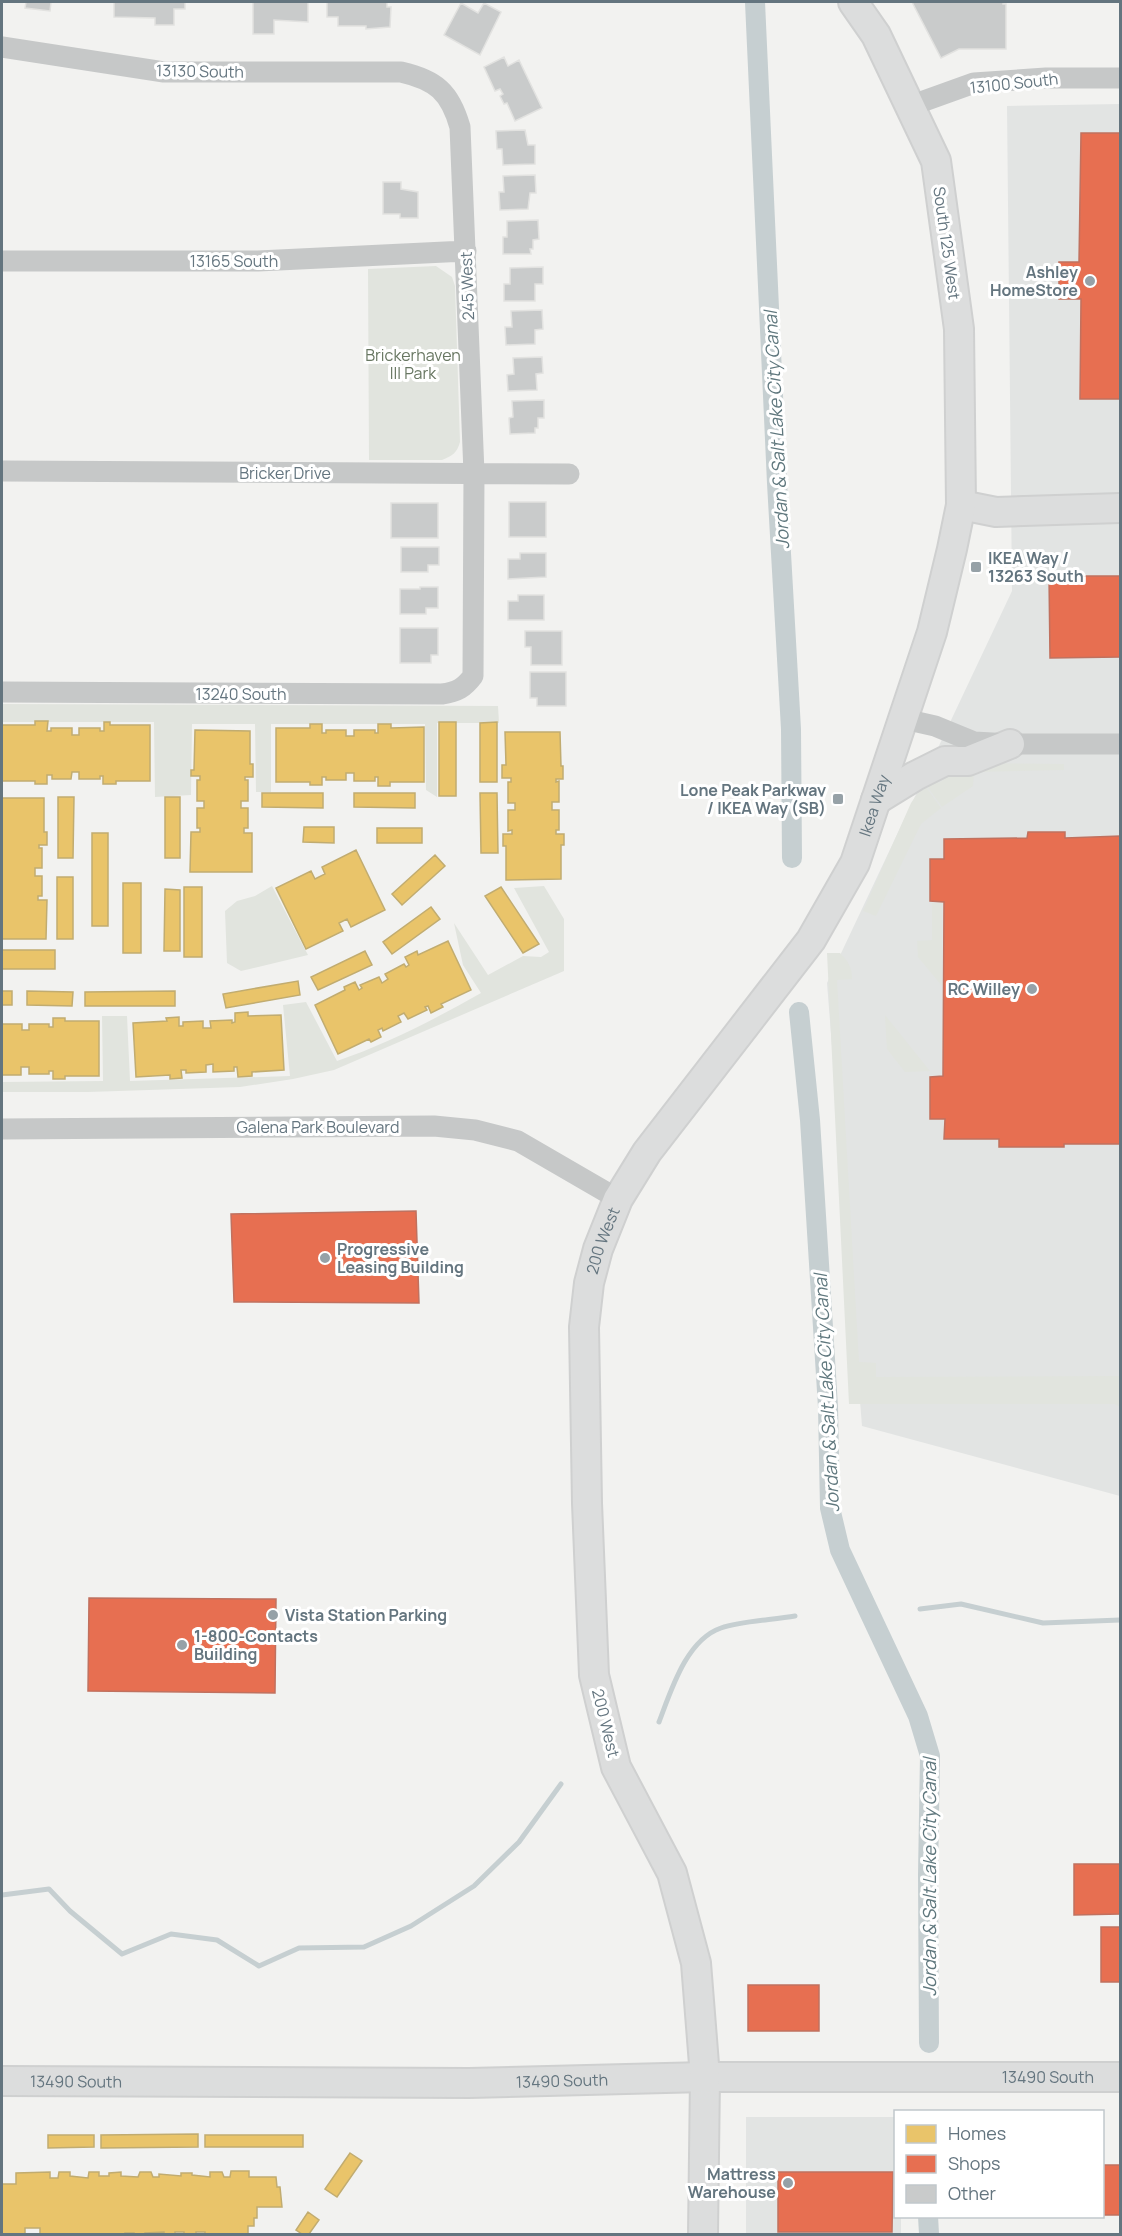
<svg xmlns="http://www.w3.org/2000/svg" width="1122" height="2236" viewBox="0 0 1122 2236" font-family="Manrope,sans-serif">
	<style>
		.built { fill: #e2e4e3 }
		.green { fill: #e1e4de }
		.homes { fill: #e9c46a; stroke: #c1ac70; stroke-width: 1.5 }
		.shops { fill: #e76f51; stroke: #c0715f; stroke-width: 1.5 }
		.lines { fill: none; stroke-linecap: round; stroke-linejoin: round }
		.stream { stroke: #c6cfd1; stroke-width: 5 }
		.canal { stroke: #c6cfd1; stroke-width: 20 }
		.building { fill: #c9cbcb; stroke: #e2e2e0; stroke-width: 1.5 }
		.secondary-casing { stroke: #cfd0d0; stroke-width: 32 }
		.street { stroke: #c6c8c8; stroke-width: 21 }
		.secondary { stroke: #dcdddd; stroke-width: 28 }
		.poi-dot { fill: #96a1a7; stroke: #fff; stroke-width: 2 }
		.labels { text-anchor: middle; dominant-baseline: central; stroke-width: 6; stroke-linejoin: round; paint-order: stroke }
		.street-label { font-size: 16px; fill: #64757f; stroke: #fff }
		.poi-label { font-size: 16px; font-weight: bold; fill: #64757f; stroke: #fff; text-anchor: end }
		.park-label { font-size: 16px; fill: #687762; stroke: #fff }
		.water-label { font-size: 18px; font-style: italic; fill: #5f777d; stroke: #fff }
	</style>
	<rect width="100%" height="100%" fill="#f2f2f0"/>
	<path class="built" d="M1120 104V1496L862 1426 827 983 1012 591 1007 106Z
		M746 2117H895L896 2216 901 2217V2234H746Z"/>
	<path class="green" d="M436 266 452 277 455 286 460 442C457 453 452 456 442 460H369L368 269Z
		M2 704 498 706 499 723H437V797L426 790 425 724H271V792H256L255 724H192L191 795 155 797 154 722H2Z
		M964 763 1064 764V770L974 772 973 786 942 807 924 782 933 775 939 783Z
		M924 784 941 808 921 824 876 916 863 911 911 803Z
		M272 886 308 955 241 971 227 963 225 911 237 901 255 896Z
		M544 886 564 919V971L334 1070 293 1079 240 1087 88 1092H2V1082L103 1081 102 1016H127L130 1081 290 1076 283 1005 306 1002 337 1061C387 1044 435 1019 481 993L463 965 454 923 488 975 523 956 541 957 549 952 514 888Z
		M932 903H942V986L918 957 917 941 932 940Z
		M827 953H840C848 961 852 967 852 979L837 980 859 1362 876 1363V1377L1120 1376V1407L1115 1404H849Z
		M885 1015 930 1071 905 1072 887 1049Z"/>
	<path class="homes" d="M35 721H48L47 731H51V728H72V735H79V728H100V731H104V722H110V725H150V781H116V784H103V776H100V779H79V772H72L71 779H52V775H47V784H35V781H2V725H35Z
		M439 722H456V796H439Z
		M497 722V782H480V723Z
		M310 724H322V733H326V730H346V736H354V730H375V733H378V724H391V728L424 727V782H390V786H378V777H375V781H354V773H346V780H326V777H322V785H310V782H276V728H310Z
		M195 730 250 731V764H253V777H245V780H248V801H241V808H248V828H244V833H252V872H190L191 832H200V828H197V808H204V801H197V780H200V776H191V770H194Z
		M505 732H560L561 766H563V779H556V782L559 781V802H552V810H559V830H556V834H564V845H561V879L506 880V846H503V834H512V830L508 831V810H515V803H508V782H511V778H502V765H506Z
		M262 793H323V808L262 807Z
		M354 793H415V808L354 807Z
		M480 793H497L498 853H481Z
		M58 797H74L73 858H58Z
		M165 797H180V858H165Z
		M2 798H44V832H47V845H39V848H42V868H35V876H42V896H38V900H47L46 939H2Z
		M304 827H334V843L303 842Z
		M377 828H422V843H377Z
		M92 833H108V926H92Z
		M356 850 385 910 351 927 347 919 339 923 343 931 306 949 276 888 311 871 315 879 325 874 322 867Z
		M435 855 445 866 402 905 392 894Z
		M57 877H73V939H57Z
		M123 883H141V953H123Z
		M184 887H202V957H184Z
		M501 887 539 944 523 953 485 896Z
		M165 889 180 890V951H164Z
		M431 907 440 919 392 954 383 942Z
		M448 941 471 990 441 1004 443 1007 431 1013 428 1006 425 1007 427 1010 408 1019 404 1013 398 1016 401 1022 383 1031 382 1028 378 1030 381 1037 371 1042 369 1039 338 1054 315 1005 345 990 344 987 355 982 359 990 362 988 360 985 379 977 382 983 388 979 385 974 404 964 406 967 409 965 405 957 417 951 418 955Z
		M2 950H55V969H2Z
		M365 951 372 965 318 990 311 977Z
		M298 981 300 995 226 1008 223 994Z
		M2 991H12V1005H2Z
		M27 991 73 992 72 1006 27 1005Z
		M175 991V1006H85V992Z
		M248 1012V1016L281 1015 284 1070 252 1072V1076L238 1077 237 1067H234V1071L213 1072V1064L206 1065V1072L186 1073V1070H181L182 1078 170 1079V1075L136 1077 133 1023 167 1021 166 1018 179 1017V1026H183V1022L203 1021V1028H211L210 1021 232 1020V1023L235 1022V1013Z
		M53 1018H65V1021H99V1076H65V1079H53V1071H49V1074H29V1067H21V1075H2V1024H22V1030H29V1024H49V1027H53Z
		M198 2134V2147L101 2148V2135Z
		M48 2135H94V2147L48 2148Z
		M205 2135H303V2147H205Z
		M350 2153 362 2161 337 2197 325 2189Z
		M231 2171H249V2177H276L277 2187H280L282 2207H257V2218H254V2226H248V2234H205V2232H196V2234H184V2232H175V2234H164V2232L145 2233V2234H134V2233H125V2234H40V2228H25V2234H2V2184H16V2173L50 2172V2178H58L59 2172H70V2176L88 2178 89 2172H99V2176H109V2173L121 2172V2176L138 2177 140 2172H151L153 2177H159V2174L181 2176V2173H192V2175L210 2177V2172H222L224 2177H230Z
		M308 2212 319 2220 309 2234H302L296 2230Z"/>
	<path class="shops" d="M1081 133H1120V399H1080L1081 299H1059V262H1079Z
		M1049 576H1120V657L1050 658Z
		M1028 832H1065V838L1120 836V1144H1064V1147H999V1139H944L945 1119H930V1077L943 1076 944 902 930 901V859H944V839L1027 838Z
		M416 1211 419 1303 234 1302 231 1214Z
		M89 1598 276 1599 275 1693 88 1691Z
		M1074 1864H1120V1914L1074 1915Z
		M1101 1927H1120V1982H1101Z
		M748 1985H819V2031H748Z
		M1102 2165H1120V2215H1102Z
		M778 2172H893L892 2232H778Z"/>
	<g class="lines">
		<path class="stream" d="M920 1609 961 1604 1043 1623 1120 1620
			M659 1722C671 1691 686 1640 721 1628 741 1621 772 1620 795 1616
			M2 1895 49 1889 70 1911 122 1954 171 1934 217 1940 259 1966 299 1948 364 1947 411 1926 474 1886 519 1842 561 1784"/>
		<path class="canal" d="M755 2 777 483 791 729 792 858
			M799 1012 810 1120 828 1407 830 1508 840 1550 918 1716 930 1756 928 1875 929 2043
			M928 2216 929 2234"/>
	</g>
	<path class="building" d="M26 2H51L50 11 25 8Z
		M114 2H185V9H174V25H155V18L114 17Z
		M253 2H308V22L274 20V34H253Z
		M327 2H387V7H391L390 27 366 29V26H338V17H327Z
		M912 2H1003V4H1006V49H959L941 58Z
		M461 3 478 13 484 3 501 12 480 55 444 35Z
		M504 57 508 66 519 60 542 108 515 121 507 103 504 104 500 96 503 94 500 89 495 91 484 67Z
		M525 130 528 145H535V164L503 165 502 149H497L496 131Z
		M535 175 536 193H530L528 209 500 210 499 192H504L503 176Z
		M383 182H401V189L418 192V218H400V214H383Z
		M538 220 539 239 533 240V249H530L531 254H503V237H507V221Z
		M543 267V284H535V301H504V284H510V268Z
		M542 310 543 329 535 330V344L506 345 505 327H512L511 311Z
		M542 357 543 373 536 374 537 390 508 391 507 375 514 374 513 358Z
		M544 400V418H538V428H535V433L510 434 509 418 513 417 512 401Z
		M509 502H546V537H509Z
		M391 503H438V538H391Z
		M401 547H439V565H428V572H401Z
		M520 553H546V577L508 579V559H520Z
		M420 587H438V608H426V614H400V589H420Z
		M518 595H544V620H508V601H518Z
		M400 628H438V655H431V663H400Z
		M525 631H562V665H531V647H525Z
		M530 672H566V706H537V698H530Z"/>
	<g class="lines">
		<g class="secondary-casing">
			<g id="secondary">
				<path d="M961 505 996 512 1120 508"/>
				<path d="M876 800 915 776 945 761H968L1010 744"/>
				<path id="s1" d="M2 2081 469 2083 705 2077H1120"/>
				<path id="s2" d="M703 2234 705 2077 696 1963 672 1873 616 1767 594 1675 587 1503 584 1327 589 1283 598 1249 618 1199 647 1152 811 940 855 863 932 632 952 549 961 505 959 329 936 161 876 35 853 2"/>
			</g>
		</g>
		<path class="street" d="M2 47 164 72H401C436 80 450 92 460 127L474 473 473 676C464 688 457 692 442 694L2 692
			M910 106 974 83 1046 78H1120
			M2 261H258L466 251
			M2 471 569 474
			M904 719 935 726 974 742 1010 744H1120
			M2 1129 434 1126 475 1130 518 1141 618 1199"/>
		<use href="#secondary" class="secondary"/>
	</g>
	<g class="poi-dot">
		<circle cx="1090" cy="281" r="6"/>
		<rect x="970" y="561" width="12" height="12" rx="3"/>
		<rect x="832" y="793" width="12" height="12" rx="3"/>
		<circle cx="1032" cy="989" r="6"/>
		<circle cx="325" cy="1258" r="6"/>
		<circle cx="273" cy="1615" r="6"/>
		<circle cx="182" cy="1645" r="6"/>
		<circle cx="788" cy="2183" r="6"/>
	</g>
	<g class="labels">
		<g class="street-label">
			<text transform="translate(200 71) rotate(1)">13130 South</text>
			<text transform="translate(1014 83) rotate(-6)">13100 South</text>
			<text transform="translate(947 243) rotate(82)">South 125 West</text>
			<text x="234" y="261">13165 South</text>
			<text transform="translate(467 286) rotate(-92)">245 West</text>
			<text x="285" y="473">Bricker Drive</text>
			<text x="241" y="694">13240 South</text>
			<text stroke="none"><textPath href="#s2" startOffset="1533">Ikea Way</textPath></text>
			<text x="318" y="1127">Galena Park Boulevard</text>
			<text stroke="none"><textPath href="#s2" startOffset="1016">200 West</textPath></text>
			<text transform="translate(606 1723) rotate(76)">200 West</text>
			<text stroke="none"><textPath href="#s1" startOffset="1046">13490 South</textPath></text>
			<text stroke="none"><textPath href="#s1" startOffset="74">13490 South</textPath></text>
			<text stroke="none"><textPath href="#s1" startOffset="560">13490 South</textPath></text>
		</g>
		<g class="poi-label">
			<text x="1078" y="272">Ashley<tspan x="1078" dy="18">HomeStore</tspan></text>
			<text x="988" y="558" text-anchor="start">IKEA Way /<tspan x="988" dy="18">13263 South</tspan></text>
			<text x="826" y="790">Lone Peak Parkway<tspan x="826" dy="18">/ IKEA Way (SB)</tspan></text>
			<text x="1020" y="989">RC Willey</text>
			<text x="337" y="1249" text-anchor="start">Progressive<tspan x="337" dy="18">Leasing Building</tspan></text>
			<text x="285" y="1615" text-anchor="start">Vista Station Parking</text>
			<text x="194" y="1636" text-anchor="start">1-800-Contacts<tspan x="194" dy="18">Building</tspan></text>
			<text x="776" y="2174">Mattress<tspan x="776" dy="18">Warehouse</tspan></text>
		</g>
		<g class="park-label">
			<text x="413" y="355">Brickerhaven<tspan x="413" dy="18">III Park</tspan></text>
		</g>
		<g class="water-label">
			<text transform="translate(776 430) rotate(-93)">Jordan &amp; Salt Lake City Canal</text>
			<text transform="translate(826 1393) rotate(-93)">Jordan &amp; Salt Lake City Canal</text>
			<text transform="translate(929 1877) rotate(-90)">Jordan &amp; Salt Lake City Canal</text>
		</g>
	</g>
	<rect width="1122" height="2236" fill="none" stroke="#64757f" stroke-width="6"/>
	<rect x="894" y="2110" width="210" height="108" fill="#ffffff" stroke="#c1c8cc" stroke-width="1.5"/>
	<rect x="906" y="2125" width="30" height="18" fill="#e9c46a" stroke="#c1c8cc" stroke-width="1.5"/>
	<text x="948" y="2140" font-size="18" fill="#64757f">Homes</text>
	<rect x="906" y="2155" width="30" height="18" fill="#e76f51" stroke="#c1c8cc" stroke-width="1.5"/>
	<text x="948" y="2170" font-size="18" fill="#64757f">Shops</text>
	<rect x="906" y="2185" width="30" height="18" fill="#c9cbcb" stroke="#c1c8cc" stroke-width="1.5"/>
	<text x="948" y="2200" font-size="18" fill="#64757f">Other</text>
</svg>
